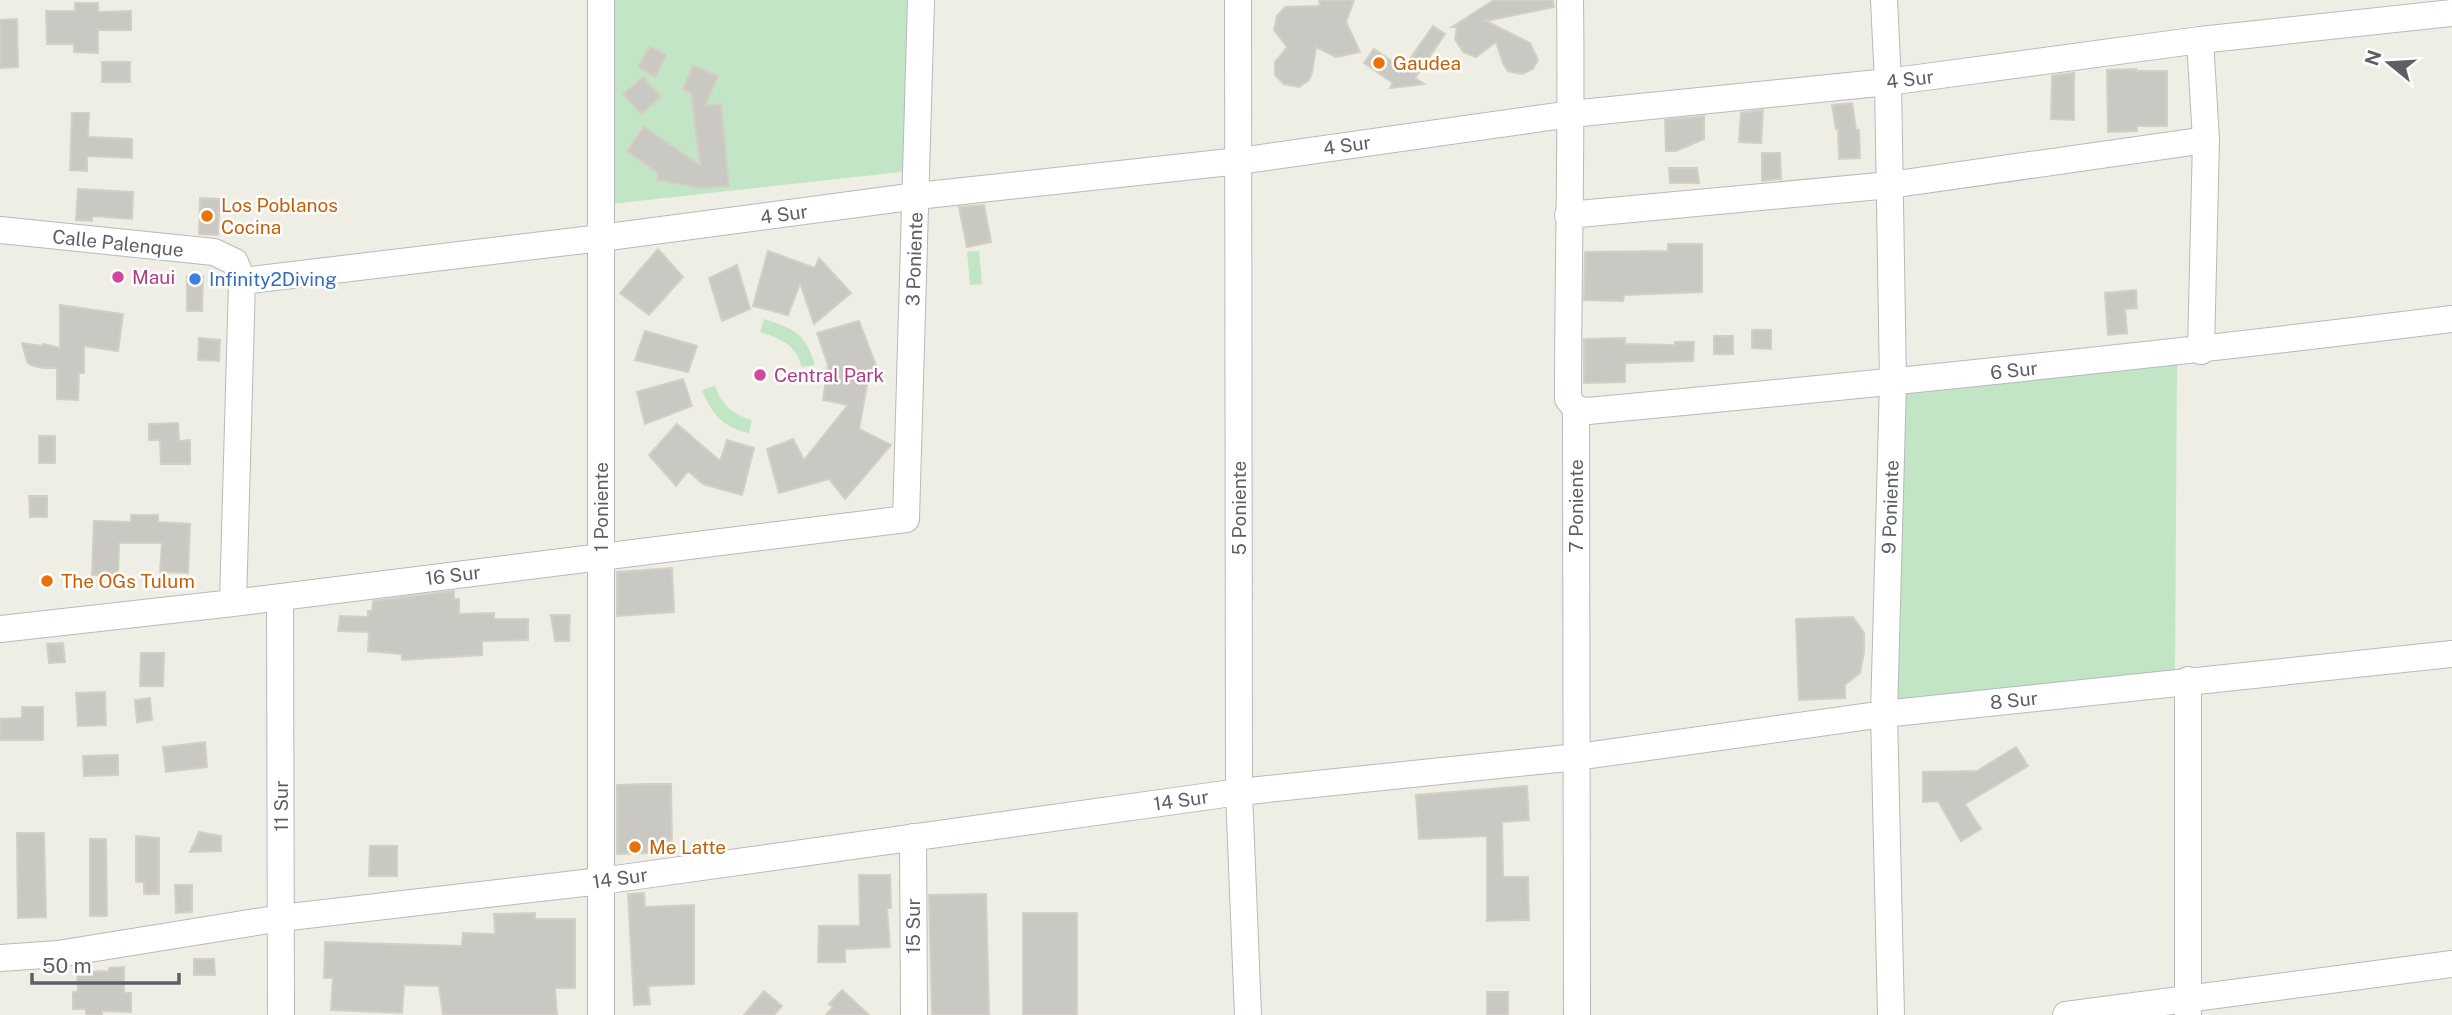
<svg xmlns="http://www.w3.org/2000/svg" width="2452" height="1015" viewBox="0 0 2452 1015" font-family="'Public Sans',sans-serif">
	<style>
		.green { fill: #c2e5c6 }
		.building { fill: #cac8c2; stroke: #d3d0c3; stroke-width: 2 }
		.lines { fill: none; stroke-linecap: round; stroke-linejoin: round }
		.minor-casing { stroke: #b7b9be; stroke-width: 28 }
		.minor { stroke: #fff; stroke-width: 26 }
		.food-dot { fill: #e8710a; stroke: #fff; stroke-width: 2.5 }
		.hotel-dot { fill: #d1479c; stroke: #fff; stroke-width: 2.5 }
		.shop-dot { fill: #3f7fe0; stroke: #fff; stroke-width: 2.5 }
		.labels { text-anchor: middle; dominant-baseline: central; stroke-width: 5; stroke-linejoin: round; paint-order: stroke }
		.food-label { font-size: 19px; fill: #c56008; stroke: #fff; text-anchor: start }
		.street-label { font-size: 19px; fill: #5d5f65; stroke: #fff }
		.hotel-label { font-size: 19px; fill: #b23c85; stroke: #fff; text-anchor: start }
		.shop-label { font-size: 19px; fill: #366cbe; stroke: #fff; text-anchor: start }
	</style>
	<rect width="100%" height="100%" fill="#efeee5"/>
	<path class="green" d="M608 0H909L910 171 611 204Z
		M979 251 982 284 970 285 967 252Z
		M764 319C795 329 805 333 815 365L802 367C795 344 782 339 760 332Z
		M2177 363 2175 672 1892 706 1900 388Z
		M715 386C722 405 732 414 752 420L749 433C724 428 711 414 702 390Z"/>
	<path class="building" d="M1319 0H1354L1346 22 1360 52 1336 57 1316 47 1312 73 1309 80 1299 87 1284 84 1275 75V62L1287 47 1274 30 1277 16 1285 7 1320 6Z
		M1494 0H1553L1554 7 1486 21 1530 43 1538 60 1533 69 1522 74 1508 71 1503 63 1496 42 1476 57 1463 52 1455 39 1457 27H1452Z
		M75 3H98V12L131 11V30H98V53L74 52V44H47L46 11H75Z
		M17 19 18 67 0 68V20Z
		M1433 26 1445 34 1415 78 1424 84 1390 88 1393 83 1364 63 1374 49 1403 69Z
		M650 46 666 55 655 77 638 67Z
		M102 62H130V82H102Z
		M693 65 718 76 705 106 721 104 729 186 702 188 657 180 658 173 627 151 644 127 700 165 691 93 683 89Z
		M2136 69V71H2167V126H2137V131L2108 132 2107 70Z
		M2074 73V120L2051 119 2052 76Z
		M643 77 661 97 641 114 623 94Z
		M1852 103 1856 130H1859L1860 158 1839 159 1838 129H1836L1832 105Z
		M1763 110 1761 143 1739 142 1741 113Z
		M72 113H89L88 137 132 139V158L87 156V171L70 170Z
		M1704 116V139L1676 151H1666L1665 120Z
		M1762 153H1780L1781 179 1762 181Z
		M1669 168H1697L1699 183H1670Z
		M78 189 133 192 132 219 92 216V221L76 220Z
		M200 198 220 199 218 235 199 234Z
		M984 205 991 242 967 247 959 207Z
		M1668 244H1702V292L1624 295 1623 301 1584 300 1585 252 1668 251Z
		M658 249 683 277 649 315 620 293Z
		M768 251 815 268 819 258 851 293 814 324 800 283 788 315 753 306Z
		M737 265 750 309 722 321 709 278Z
		M187 276H203L202 311H187Z
		M2136 290 2137 308 2125 309 2127 333 2108 335 2105 293Z
		M60 305 123 314 118 351 84 346V373H79L78 400 57 399V368H43L31 365 27 362 22 343 42 346 43 344 60 348Z
		M859 321 877 368 870 369 859 429 891 445 845 499 829 479 779 493 767 449 793 439 804 460 848 405 823 400 828 365 817 333Z
		M1752 330H1771V349L1752 348Z
		M645 331 697 346 688 372 635 360Z
		M1714 336H1733V354H1714Z
		M199 338 220 340 219 361 198 360Z
		M1625 338V344L1675 345V342H1694L1693 361 1625 363V382L1584 383V339Z
		M683 379 692 406 645 424 637 392Z
		M178 423 179 441 190 440V464H161L160 440H149V424Z
		M677 424 720 461 727 440 754 448 742 495 703 484 688 471 676 486 649 455Z
		M39 436H55V463H39Z
		M29 496H47V517H30Z
		M131 515H158V522L190 524 188 573 160 572 162 543H119L118 576 92 575 94 521 131 522Z
		M672 568 674 612 617 616V572Z
		M454 591V599H459V614L494 613V619H528V640L482 641V655L402 660V654L368 651 369 632 338 631 340 616 368 617V611H372L373 601Z
		M551 615H570L569 641H555Z
		M1853 617 1864 633V652L1860 673 1845 685V698L1799 700 1796 619Z
		M63 643 65 662 49 663 47 644Z
		M141 653H164L163 686H140Z
		M105 692 106 725 78 726 76 693Z
		M150 698 152 720 137 722 135 700Z
		M22 707H43V740H0V719L22 718Z
		M205 742 207 767 166 772 163 747Z
		M2016 747 2028 766 1965 804 1981 829 1961 841 1938 801 1923 802V772L1977 771Z
		M118 755V775L84 776 83 756Z
		M645 784H671L672 845 648 846V853L617 854V785Z
		M1527 786 1529 820 1502 822 1503 877H1528L1529 920 1487 921V836L1419 839 1416 795Z
		M199 832 221 836V851L190 852Z
		M17 833H44L46 917 18 918Z
		M136 836 159 838V894H144V882H136Z
		M90 839H106L107 916H90Z
		M370 846H397V876H369Z
		M859 875H890L891 908H887L890 947 845 949V962H818L819 926H860Z
		M175 885H192V912L176 913Z
		M644 893 645 907 694 905V984L648 986 650 1004 634 1005 628 894Z
		M986 894 989 1015H932L929 895Z
		M535 913V919H575V988H555L557 1015H443L439 986 404 985 402 1013 331 1010 333 978H324L325 942 462 946 463 933 495 934 494 914Z
		M1023 913H1077V1015H1023Z
		M194 959H214L215 975H194Z
		M124 967V993H131V1012L102 1011V1015H86V1009H73V992H78L77 972 109 971V968Z
		M842 990 869 1015H826L833 1007 829 1004Z
		M764 991 782 1006 774 1015H744Z
		M1487 992H1508V1015H1487Z"/>
	<g class="lines">
		<g class="minor-casing">
			<path id="minor" d="M601 0V1015
				M1238 0 1239 792 1248 1015
				M1570 0C1572 133 1568 266 1568 399L1576 409 1577 1015
				M1884 0 1888 82 1893 383 1884 714 1891 1015
				M2200 40 2206 140 2201 351
				M1568 215 1890 185 2206 140
				M0 230 214 252 235 262 242 281 233 603
				M242 281 601 238 917 196 1239 161 1571 114 1888 82 2200 40 2452 13
				M1576 409 1588 411C1877 384 2164 355 2452 319
				M280 597 281 1015
				M0 629 233 603 906 519 921 0
				M913 837 914 1015
				M0 958 58 954 281 918 601 881 1239 792 1577 757 1884 714 2452 654
				M2066 1015 2452 964
				M2188 1015V680"/>
		</g>
		<use href="#minor" class="minor"/>
	</g>
	<g class="food-dot">
		<circle cx="1379" cy="63" r="7"/>
		<circle cx="207" cy="216" r="7"/>
		<circle cx="47" cy="581" r="7"/>
		<circle cx="635" cy="847" r="7"/>
	</g>
	<g class="hotel-dot">
		<circle cx="118" cy="277" r="7"/>
		<circle cx="760" cy="375" r="7"/>
	</g>
	<circle class="shop-dot" cx="195" cy="279" r="7"/>
	<g class="labels">
		<g class="food-label">
			<text x="1393" y="63">Gaudea</text>
			<text x="221" y="205">Los Poblanos<tspan x="221" dy="22">Cocina</tspan></text>
			<text x="61" y="581">The OGs Tulum</text>
			<text x="649" y="847">Me Latte</text>
		</g>
		<g class="street-label">
			<text transform="translate(1910 79) rotate(-7)">4 Sur</text>
			<text transform="translate(1347 145) rotate(-8)">4 Sur</text>
			<text transform="translate(784 214) rotate(-8)">4 Sur</text>
			<text transform="translate(118 243) rotate(6)">Calle Palenque</text>
			<text transform="translate(914 259) rotate(-88)">3 Poniente</text>
			<text transform="translate(2014 370) rotate(-6)">6 Sur</text>
			<text transform="translate(1576 506) rotate(-90)">7 Poniente</text>
			<text transform="translate(601 507) rotate(-90)">1 Poniente</text>
			<text transform="translate(1890 507) rotate(-88)">9 Poniente</text>
			<text transform="translate(1239 508) rotate(-90)">5 Poniente</text>
			<text transform="translate(453 575) rotate(-7)">16 Sur</text>
			<text transform="translate(2014 700) rotate(-6)">8 Sur</text>
			<text transform="translate(1181 800) rotate(-8)">14 Sur</text>
			<text transform="translate(281 806) rotate(-90)">11 Sur</text>
			<text transform="translate(620 878) rotate(-8)">14 Sur</text>
			<text transform="translate(913 926) rotate(-90)">15 Sur</text>
		</g>
		<g class="hotel-label">
			<text x="132" y="277">Maui</text>
			<text x="774" y="375">Central Park</text>
		</g>
		<g class="shop-label">
			<text x="209" y="279">Infinity2Diving</text>
		</g>
	</g>
	<g transform="translate(2389 63) rotate(288)" stroke="#ffffff" stroke-width="5" paint-order="stroke">
	<path d="M0-5L12 26L0 18L-12 26Z" fill="#5d5f65"/>
	<text y="-10" font-size="19" font-weight="bold" text-anchor="middle" fill="#5d5f65">N</text>
	</g>
	<path d="M32 973v10h147v-10" fill="none" stroke="#5d5f65" stroke-width="3.5"/>
	<text x="42" y="973" font-size="21" fill="#5d5f65" stroke="#ffffff" stroke-width="5" paint-order="stroke">50 m</text>
</svg>
